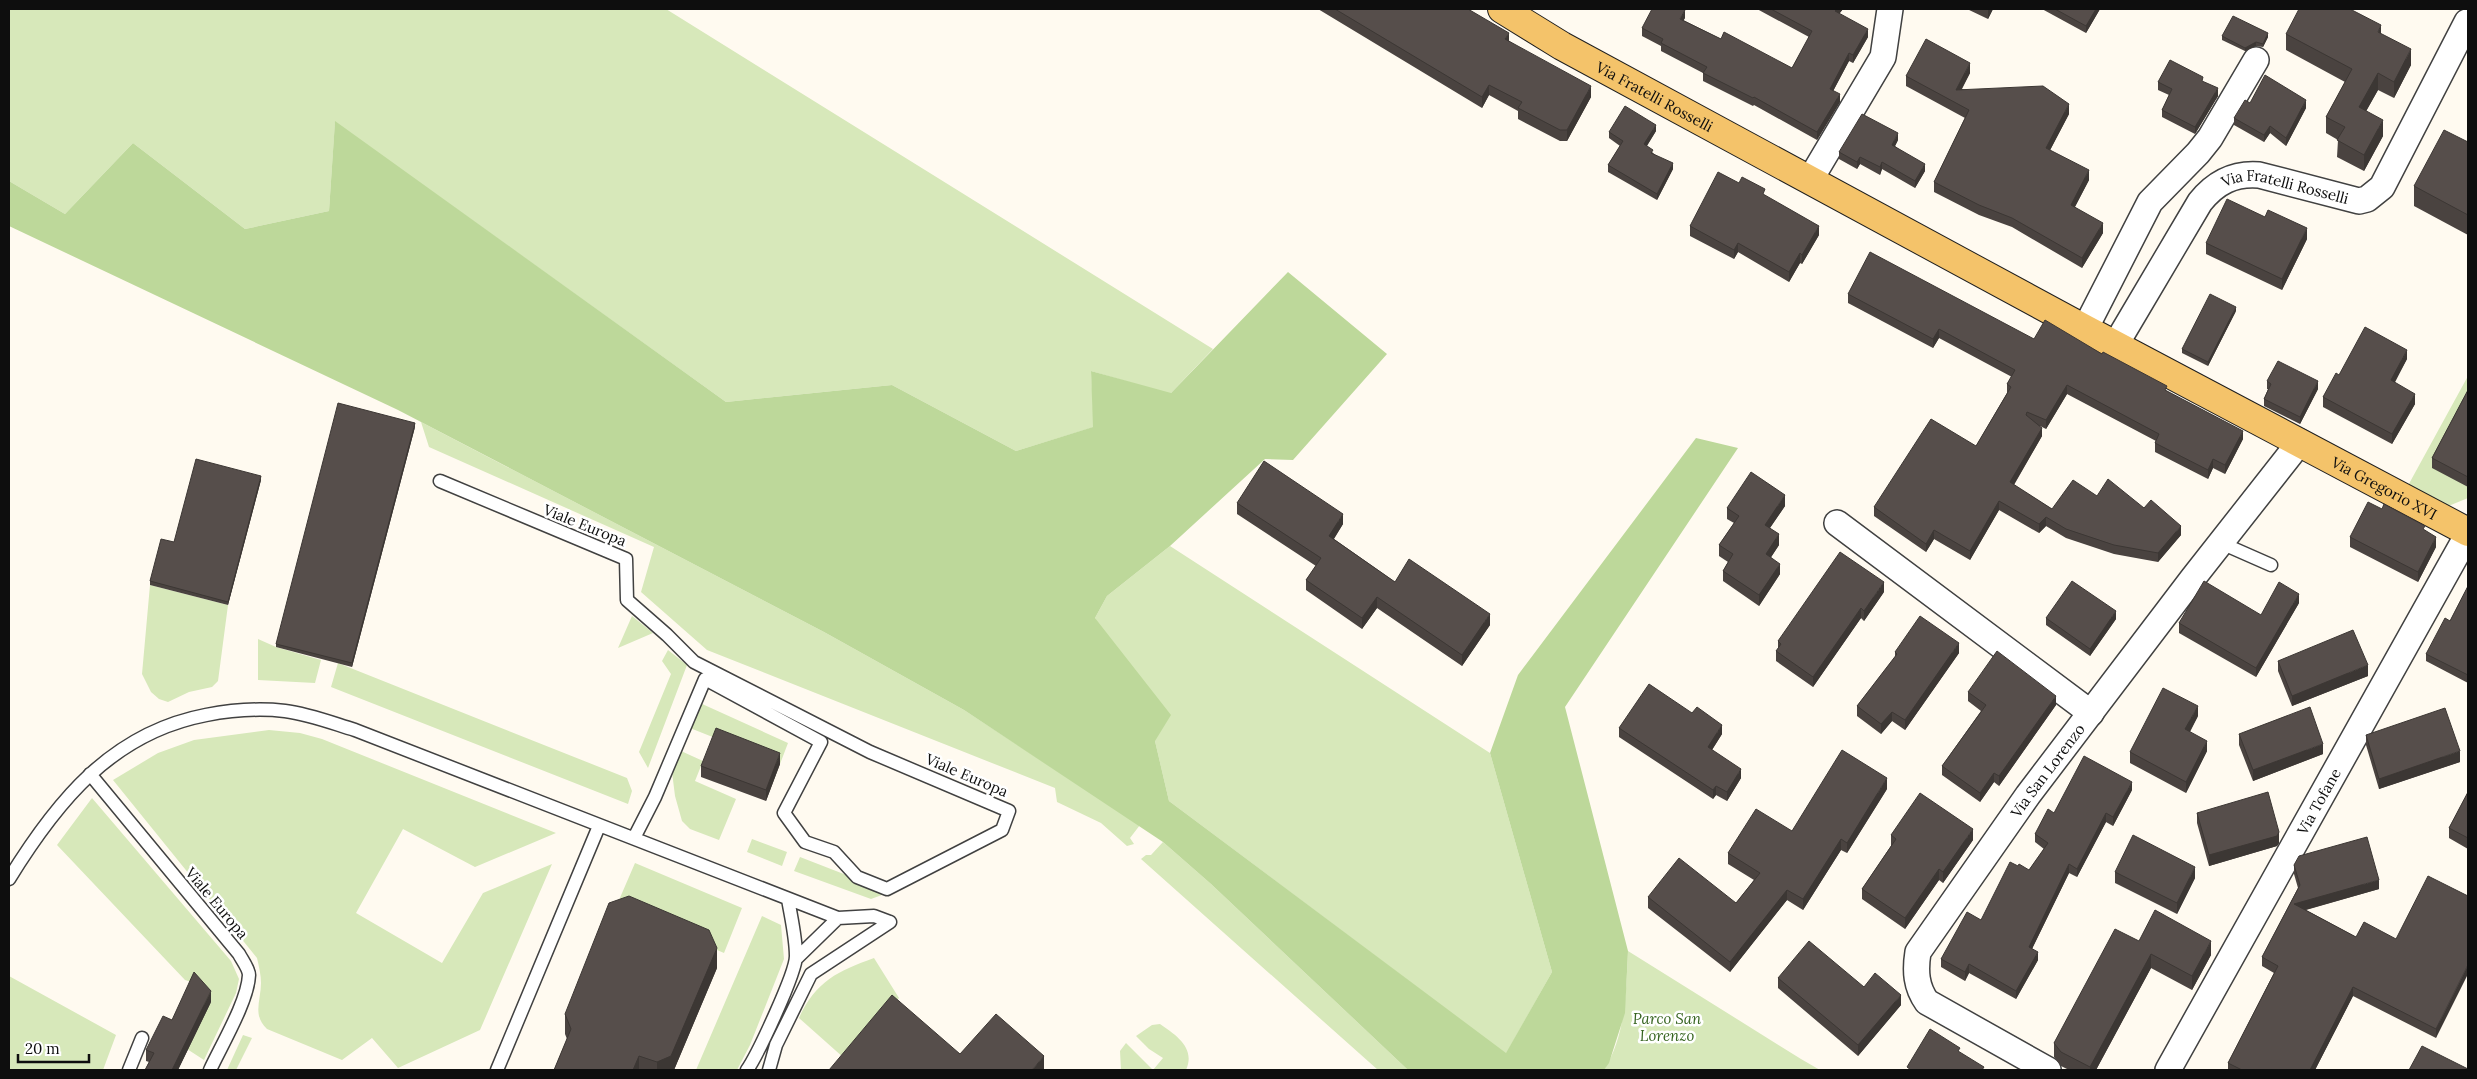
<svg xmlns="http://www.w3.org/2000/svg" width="2477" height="1079" viewBox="0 0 2477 1079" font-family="Lora,serif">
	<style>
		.green { fill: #d7e8ba }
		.forest { fill: #bdd89a }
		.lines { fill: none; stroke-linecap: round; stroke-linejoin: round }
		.service-casing { stroke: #414141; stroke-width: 15 }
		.minor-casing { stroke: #414141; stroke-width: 28 }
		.primary-casing { stroke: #1f1f1f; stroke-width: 30 }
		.service { stroke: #fff; stroke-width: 12 }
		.minor { stroke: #fff; stroke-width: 25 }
		.primary { stroke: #f4c36a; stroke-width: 28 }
		.wall { fill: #4a4340 }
		.shaded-wall { fill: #3c3734 }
		.building { fill: #564e4b; stroke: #3c3734 }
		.labels { text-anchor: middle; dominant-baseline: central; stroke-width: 5; stroke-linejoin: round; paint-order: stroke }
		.street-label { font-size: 15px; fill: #0e0e0e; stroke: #fff }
		.park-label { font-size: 15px; font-style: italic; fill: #366420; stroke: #fff }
	</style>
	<rect width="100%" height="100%" fill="#fffaf0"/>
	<path class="green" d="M9 9H666L1213 349 1170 394 1091 371 1094 427 1016 451 892 385 726 402 335 122 329 211 245 229 133 143 65 214 9 181Z
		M2468 376V498L2424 516 2399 502Z
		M421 422 824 632 964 710 1140 825 1130 838 1134 844 1127 846 1101 823 1057 802 1055 788 707 650 641 592 654 547 429 447Z
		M1170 546 1490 753 1552 972 1506 1054 1169 801 1155 741 1095 618 1107 596Z
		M150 585 228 605 218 681 212 687 189 692 168 702 159 699 151 692 142 674Z
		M632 616 653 633 618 648Z
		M258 639 276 647 321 660 315 683 258 680Z
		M668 650 687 665 648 768 639 752 671 674 662 661Z
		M338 663 627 778 632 791 628 804 331 687Z
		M700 703 788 743 780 764 690 728Z
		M269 730 300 733 322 739 556 833 475 867 403 829 356 913 442 963 483 893 552 864 480 1030 398 1068 372 1038 342 1060 267 1029C252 1015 261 1000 261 983 261 975 259 967 257 958L113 780 158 753 194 740Z
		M681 751 703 761 695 781 736 799 719 840 690 829 682 821 675 796 672 772Z
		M92 798 231 961 239 979 236 993 204 1060 187 1049 194 983 185 980 57 845Z
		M752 839 787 852 782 866 747 852Z
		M1163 842 1211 884 1408 1070H1378L1141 859 1146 855H1151Z
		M800 857 890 892 871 899 794 871Z
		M635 863 742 908 724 953 616 907Z
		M762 916 781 925 784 959 750 1045 737 1070H696Z
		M1628 951 1801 1059 1820 1070H1604C1626 1035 1626 991 1628 951Z
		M874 958 899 998 844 1058 799 1018C816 981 838 971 874 958Z
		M9 976 116 1035 103 1070H9Z
		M1160 1024C1176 1035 1196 1048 1186 1070H1121L1120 1051 1126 1043 1153 1070 1163 1058 1149 1049 1136 1036 1152 1025Z
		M243 1035 252 1038 236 1070H227Z"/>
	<path class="forest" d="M335 121 726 402 892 385 1016 451 1093 427 1091 371 1171 393 1288 272 1387 354 1293 460 1265 459 1170 546 1107 596 1095 618 1171 715 1155 741 1169 801 1506 1053 1552 972 1490 753 1518 675 1696 438 1738 448 1565 707 1628 951 1625 1013 1609 1063 1604 1070H1408L1211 884 1163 842 964 710 824 632 398 410 9 226V181L65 214 133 143 245 229 329 211Z"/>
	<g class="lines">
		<g class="service-casing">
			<path id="service" d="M440 481 626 559 627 600 667 635 694 662 870 752 1009 811 1002 830 887 889 857 877 834 852 805 842 784 813 821 742 705 679 655 797 634 838
				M2221 543 2271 565
				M90 774 239 954C242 960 249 969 249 975 248 1001 221 1046 210 1070
				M9 879C57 801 112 733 206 715 232 710 259 708 285 711 309 714 332 723 355 730L838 918 874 916 890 922
				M797 958 838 918
				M129 1070 142 1038
				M497 1070 599 826
				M747 1070C758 1054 796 973 796 956 796 938 791 917 788 899
				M769 1070 776 1045 811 974 890 922"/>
		</g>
		<g class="minor-casing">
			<g id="minor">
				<path d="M1810 180 1883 57 1890 9"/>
				<path d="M2085 329 2150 202 2198 153 2210 138 2256 60"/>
				<path id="s1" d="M2116 344 2200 202C2216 182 2234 173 2259 175L2359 201 2367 199 2382 187 2467 22"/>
				<path d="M1837 523 2091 713"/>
				<path id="s2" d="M2048 1070 1927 1002C1916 987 1915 971 1918 952L2028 795 2193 578 2300 442"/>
				<path id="s3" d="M2168 1070 2468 534"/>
			</g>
		</g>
		<g class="primary-casing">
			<g id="primary">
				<path id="s4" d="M1502 9 1562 46 2085 329 2468 532"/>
			</g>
		</g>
		<use href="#service" class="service"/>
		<use href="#minor" class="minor"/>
		<use href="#primary" class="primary"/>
	</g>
	<path class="wall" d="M1318 9H1468L1509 41 1591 97 1567 141H1560L1518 119V111L1489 95 1482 108Z
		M1757 9H1843L1839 14 1868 37 1853 63 1849 61 1833 91 1840 102 1817 140 1754 105 1753 106 1703 81V73L1661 51V46L1642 36V28L1685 18 1683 20 1721 39 1792 68 1809 37Z
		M1967 9H1993L1988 19Z
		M2042 9H2100L2086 33Z
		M2286 34H2381L2411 65 2394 98 2378 90 2366 111 2383 136 2364 171 2337 157 2338 140 2326 133V117L2345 82 2286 50Z
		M2222 36 2268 37 2263 47 2256 46 2245 51 2222 40Z
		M1970 73 1962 89 2069 114 2050 150 2089 180 2075 207 2103 233 2082 268 2012 227 1979 215 1934 192V182L1965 118 1906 86V76Z
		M2158 82H2203L2218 96 2195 134 2162 117V110L2169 95 2158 90Z
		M2250 103 2306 108 2286 146 2270 133 2264 142 2234 125V118Z
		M1656 131 1647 146 1653 153 1673 169 1657 200 1608 172V165L1620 146 1609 138V132Z
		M1898 140 1895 146 1925 171 1915 188 1882 169 1880 175 1860 164 1857 169 1839 159V152Z
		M2468 142V235L2414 206V186Z
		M1739 183 1765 196 1819 235 1802 264 1800 263 1789 282 1738 252 1734 259 1690 236V226Z
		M2307 239 2282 290 2206 254V243Z
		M1848 294 2034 339 2102 354 2167 391 2243 439 2225 474 2213 468 2208 479 2155 452V443L2156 441 2067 394 2046 429 2040 426 2042 436 2014 485 2052 509 2097 496 2144 508 2181 535 2158 562 2114 554 2066 538 2046 526 2039 533 1999 510 1970 560 1934 539 1926 552 1874 516V507L1976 446 2007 393V384L2012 377 1939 338 1933 348 1848 303Z
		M2236 311 2208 366 2182 353V349Z
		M2407 359 2394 382 2415 404 2392 444 2323 407V397L2339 375Z
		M2267 381 2318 389 2300 424 2264 406V399L2268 389H2267Z
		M2468 390V487L2432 468V458Z
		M415 427 352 667 276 647V644Z
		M261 480 228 605 150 585V581L174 542Z
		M1237 503 1343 524 1334 539 1395 582 1490 625 1462 666 1377 608 1362 629 1306 590V580L1316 566 1237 514Z
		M1785 506 1770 528 1779 545 1771 557 1780 574 1759 606 1723 581V571L1728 562 1719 556V545L1734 523 1727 519V508Z
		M2425 530 2436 547 2418 582 2350 547V537Z
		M2468 586V683L2426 661V654L2450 621Z
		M1884 592 1864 621 1861 618 1813 687 1776 661V651L1778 649V641Z
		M2299 603 2256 677 2179 633V623L2261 615Z
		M2046 618 2116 619 2090 656 2046 625Z
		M1895 652 1959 653 1905 730 1892 721 1881 734 1857 716V706L1895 657Z
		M2278 661 2368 676 2292 706 2278 671Z
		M1968 692 2056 705 1999 786 1994 782 1980 802 1942 775V766L1981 711 1968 701Z
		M2198 716 2190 732 2207 751 2186 793 2130 763V752Z
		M1619 728 1722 734 1712 750 1741 778 1727 801 1716 795 1713 799 1619 737Z
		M2239 734 2323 754 2253 781 2239 745Z
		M2366 735 2460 762 2379 789 2366 745Z
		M780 764 766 801 701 777V766Z
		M1887 789 1847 853 1841 850 1803 910 1787 900 1730 972 1648 908V897L1736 903 1754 880 1728 864V853L1792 831Z
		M2132 790 2113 826 2106 822 2077 877 2069 873 2032 949 2038 960 2016 999 1969 973 1965 981 1941 967V959L1981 920 2029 870 2044 849 2035 842V834L2054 813Z
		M2468 792V849L2449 838V828Z
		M2197 813 2279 843 2277 846 2209 866 2197 823Z
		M1891 835 1973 840 1943 883 1939 880 1905 929 1862 899V889L1891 846Z
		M2294 865 2379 889 2306 910 2356 937 2396 939 2468 896 2436 1038 2353 996 2315 1070H2228V1063L2274 973 2262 966V957L2298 888 2294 874Z
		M2115 872 2195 878 2177 914 2115 883Z
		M2139 941 2211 955 2192 990 2151 968 2096 1070H2069L2061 1066 2054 1057V1043Z
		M717 968 674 1070H554L567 1039 565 1034V1014Z
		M1778 978 1864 987 1901 1005 1858 1056 1778 988Z
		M211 1002 178 1070H145L149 1062 146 1061V1050L172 1020Z"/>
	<path class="shaded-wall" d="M1837 9H1843L1835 19V11Z
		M1988 9H1993L1988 19Z
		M2096 9H2100L2086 33V26Z
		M1685 10V18L1680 27V19Z
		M2381 25V42L2378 32Z
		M1868 29V37L1853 63V55Z
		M1509 33V44L1505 39Z
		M2268 33V37L2263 47V44Z
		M2256 42V46L2245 51V48Z
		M2411 49V65L2394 98V82Z
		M1849 53V61L1830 97V89Z
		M1970 63V73L1956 99V90Z
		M2378 73V90L2359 124V107Z
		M1489 85V95L1482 108V97Z
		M1591 86V97L1567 141V130Z
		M2218 88V96L2195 134V127Z
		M1840 94V102L1817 140V132Z
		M2306 100V108L2286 146V138Z
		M2069 104V114L2046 158V148Z
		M2383 120V136L2364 171V155Z
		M1656 125V131L1644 150V144Z
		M2270 126V133L2264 142V135Z
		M1898 133V140L1892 152V145Z
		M1860 157V164L1857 169V162Z
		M1882 162V169L1880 175V167Z
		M1673 163V169L1657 200V194Z
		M1925 164V171L1915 188V181Z
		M2089 170V180L2071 214V205Z
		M2103 223V233L2082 268V258Z
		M1819 226V235L1802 264V255Z
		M2307 228V239L2282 290V279Z
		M1738 243V252L1734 259V250Z
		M1800 253V263L1789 282V272Z
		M2236 307V311L2208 366V362Z
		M1939 329V338L1933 348V339Z
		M2407 350V359L2391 390V380Z
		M2318 381V389L2300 424V417Z
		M2067 385V394L2046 429V420Z
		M2415 394V404L2392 444V434Z
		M415 423V427L352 667V663Z
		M2042 428V436L2010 491V482Z
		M2243 431V439L2225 474V465Z
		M2213 459V468L2208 479V470Z
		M261 476V480L228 605V602Z
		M1785 495V506L1765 535V525Z
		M1999 501V510L1970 560V551Z
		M1343 514V524L1329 546V536Z
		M2046 517V526L2039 533V524Z
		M2181 526V535L2158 562V553Z
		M1934 530V539L1926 552V544Z
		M1779 534V545L1766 565V554Z
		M2436 537V547L2418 582V572Z
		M1780 564V574L1759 606V595Z
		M1884 582V592L1864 621V611Z
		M2299 594V603L2256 677V668Z
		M1377 597V608L1362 629V618Z
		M1861 608V618L1813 687V677Z
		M2116 611V619L2090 656V649Z
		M1490 614V625L1462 666V655Z
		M1959 643V653L1905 730V720Z
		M2368 665V676L2292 706V696Z
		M2056 696V705L1999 786V776Z
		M2198 706V716L2185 740V729Z
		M1892 712V721L1881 734V724Z
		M1722 725V734L1708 756V747Z
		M2207 741V751L2186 793V782Z
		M2323 744V754L2253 781V770Z
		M2460 751V762L2379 789V779Z
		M780 753V764L766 801V790Z
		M1741 769V778L1727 801V792Z
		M1994 773V782L1980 802V793Z
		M1887 778V789L1847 853V843Z
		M2132 782V790L2113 826V817Z
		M1716 786V795L1713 799V790Z
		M2106 813V822L2077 877V869Z
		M1973 829V840L1943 883V872Z
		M2279 832V843L2277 846 2209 866V855Z
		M1841 839V850L1803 910V899Z
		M2069 864V873L2029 955V947Z
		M2195 867V878L2177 914V903Z
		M1939 869V880L1905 929V918Z
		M2379 880V889L2294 913V904Z
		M1787 890V900L1730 972V962Z
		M2211 941V955L2192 990V976Z
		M717 948V968L674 1070H657V1062Z
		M2038 952V960L2016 999V991Z
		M2151 954V968L2096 1070H2090V1067Z
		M1969 964V973L1965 981V972Z
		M2468 965V974L2436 1038V1029Z
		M2353 987V996L2315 1070H2310Z
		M211 991V1002L178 1070H172Z
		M1901 995V1005L1858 1056V1045Z
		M639 1056V1070H633Z
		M1044 1056V1070H1032Z"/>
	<path class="building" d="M1335 9H1468L1509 33 1505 39 1591 86 1567 130H1560L1518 108 1522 102 1489 85 1482 97Z
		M1652 9H1683L1685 10 1680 19 1721 39 1724 32 1792 68 1812 31 1771 9H1837L1835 11 1868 29 1853 55 1849 53 1830 89 1840 94 1817 132 1754 97 1753 98 1703 73 1707 67 1661 43 1663 39 1642 28Z
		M2055 9H2096L2086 26Z
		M2299 9H2350L2381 25 2378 32 2411 49 2394 82 2378 73 2359 107 2383 120 2364 155 2337 140 2345 127 2326 117 2352 69 2286 34Z
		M2233 16 2268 33 2263 44 2256 42 2245 48 2222 36Z
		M1926 39 1970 63 1956 90 2043 86 2069 104 2046 148 2089 170 2071 205 2103 223 2082 258 2012 218 1979 205 1934 182 1969 110 1906 76Z
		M2170 60 2203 77 2202 81 2218 88 2195 127 2162 110 2172 89 2158 82Z
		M2265 75 2306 100 2286 138 2270 126 2264 135 2234 118 2245 100 2250 103Z
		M1625 106 1656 125 1644 144 1653 150 1651 153 1673 163 1657 194 1608 165 1623 141 1609 132Z
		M1862 114 1898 133 1892 145 1925 164 1915 181 1882 162 1880 167 1860 157 1857 162 1839 152Z
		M2444 130 2468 142V215L2414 186Z
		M1718 172 1739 183 1742 177 1765 189 1763 194 1819 226 1802 255 1800 253 1789 272 1738 243 1734 250 1690 226Z
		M2227 199 2265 217 2268 210 2307 228 2282 279 2206 243Z
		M1870 252 2034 339 2045 320 2102 354 2103 352 2167 386 2165 390 2243 431 2225 465 2213 459 2208 470 2155 443 2159 434 2067 385 2046 420 2027 412 2026 415 2042 428 2010 482 2052 509 2073 480 2097 496 2108 479 2144 508 2151 500 2181 526 2158 553 2114 545 2066 529 2046 517 2039 524 1999 501 1970 551 1934 530 1926 544 1874 507 1931 419 1976 446 2011 387 2007 384 2015 370 1939 329 1933 339 1848 294Z
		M2210 294 2236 307 2208 362 2182 349Z
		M2365 327 2407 350 2391 380 2415 394 2392 434 2323 397 2336 373 2339 375Z
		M2278 361 2318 381 2300 417 2264 399 2271 384 2267 381Z
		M2468 390V477L2432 458Z
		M338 403 415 423 352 663 276 644Z
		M196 459 261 476 228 602 150 581 161 539 174 542Z
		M1264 461 1343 514 1329 536 1395 582 1409 559 1490 614 1462 655 1377 597 1362 618 1306 580 1321 558 1237 503Z
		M1751 472 1785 495 1765 525 1779 534 1766 554 1780 564 1759 595 1723 571 1733 554 1719 545 1739 516 1727 508Z
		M2368 502 2382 509 2384 504 2425 526 2423 529 2436 537 2418 572 2350 537Z
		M1840 552 1884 582 1864 611 1861 608 1813 677 1776 651 1781 644 1778 641Z
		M2072 581 2116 611 2090 649 2046 618Z
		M2204 581 2261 615 2279 582 2299 594 2256 668 2179 623Z
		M2468 586V675L2426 654 2445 618 2450 621Z
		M1920 616 1959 643 1905 720 1892 712 1881 724 1857 706 1897 654 1895 652Z
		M2353 630 2368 665 2292 696 2278 661Z
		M1997 651 2056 696 1999 776 1994 773 1980 793 1942 766 1986 705 1968 692Z
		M1649 684 1692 713 1697 707 1722 725 1708 747 1741 769 1727 792 1716 786 1713 790 1619 728Z
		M2163 688 2198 706 2185 729 2207 741 2186 782 2130 752Z
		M2310 707 2323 744 2253 770 2239 734Z
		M2445 708 2460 751 2379 779 2366 735Z
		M716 728 780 753 766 790 701 766Z
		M1842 750 1887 778 1847 843 1841 839 1803 899 1787 890 1730 962 1648 897 1679 858 1736 903 1760 873 1728 853 1756 809 1792 831Z
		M2084 756 2132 782 2113 817 2106 813 2077 869 2069 864 2029 947 2038 952 2016 991 1969 964 1965 972 1941 959 1967 912 1981 920 2010 862 2018 866 2019 864 2029 870 2048 843 2035 834 2048 809 2054 813Z
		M2268 792 2279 832 2277 836 2209 855 2197 813Z
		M2468 792V838L2449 828Z
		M1920 793 1973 829 1943 872 1939 869 1905 918 1862 889 1896 839 1891 835Z
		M2133 835 2195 867 2177 903 2115 872Z
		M2367 837 2379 880 2294 904 2356 937 2364 922 2396 939 2428 876 2468 896V965L2436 1029 2353 987 2310 1070H2242L2228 1063 2278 966 2262 957 2300 885 2294 865 2299 856Z
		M629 896 709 930 717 948 671 1056 657 1062 639 1056 633 1070H554L571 1029 565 1014 609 903Z
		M2155 910 2211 941 2192 976 2151 954 2090 1067 2061 1052 2054 1043 2115 929 2139 941Z
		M1809 941 1864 987 1875 973 1901 995 1858 1045 1778 978Z
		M194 972 211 991 172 1070H145L154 1053 146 1050 163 1016 172 1020Z
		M892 995 960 1054 996 1014 1044 1056 1032 1070H829Z
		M1930 1029 1960 1048 1958 1051 1984 1067 1982 1070H1911L1907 1067Z
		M2422 1046 2468 1069V1070H2409Z"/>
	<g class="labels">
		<g class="street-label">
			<text stroke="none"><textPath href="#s4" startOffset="176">Via Fratelli Rosselli</textPath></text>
			<text stroke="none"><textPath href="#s1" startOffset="260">Via Fratelli Rosselli</textPath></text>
			<text stroke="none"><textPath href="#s4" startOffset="1004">Via Gregorio XVI</textPath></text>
			<text transform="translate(585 525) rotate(22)">Viale Europa</text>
			<text stroke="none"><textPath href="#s2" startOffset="414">Via San Lorenzo</textPath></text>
			<text transform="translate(967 775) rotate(23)">Viale Europa</text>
			<text stroke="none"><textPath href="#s3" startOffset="308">Via Tofane</textPath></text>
			<text transform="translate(217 903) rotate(50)">Viale Europa</text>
		</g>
		<g class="park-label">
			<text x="1667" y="1018">Parco San<tspan x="1667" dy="17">Lorenzo</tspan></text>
		</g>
	</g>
	<rect width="2477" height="1079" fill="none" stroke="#0e0e0e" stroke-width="20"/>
	<path d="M18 1054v8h71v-8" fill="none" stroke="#0e0e0e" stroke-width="2.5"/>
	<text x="25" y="1054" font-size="15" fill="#0e0e0e" stroke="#ffffff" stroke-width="4" paint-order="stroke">20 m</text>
</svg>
